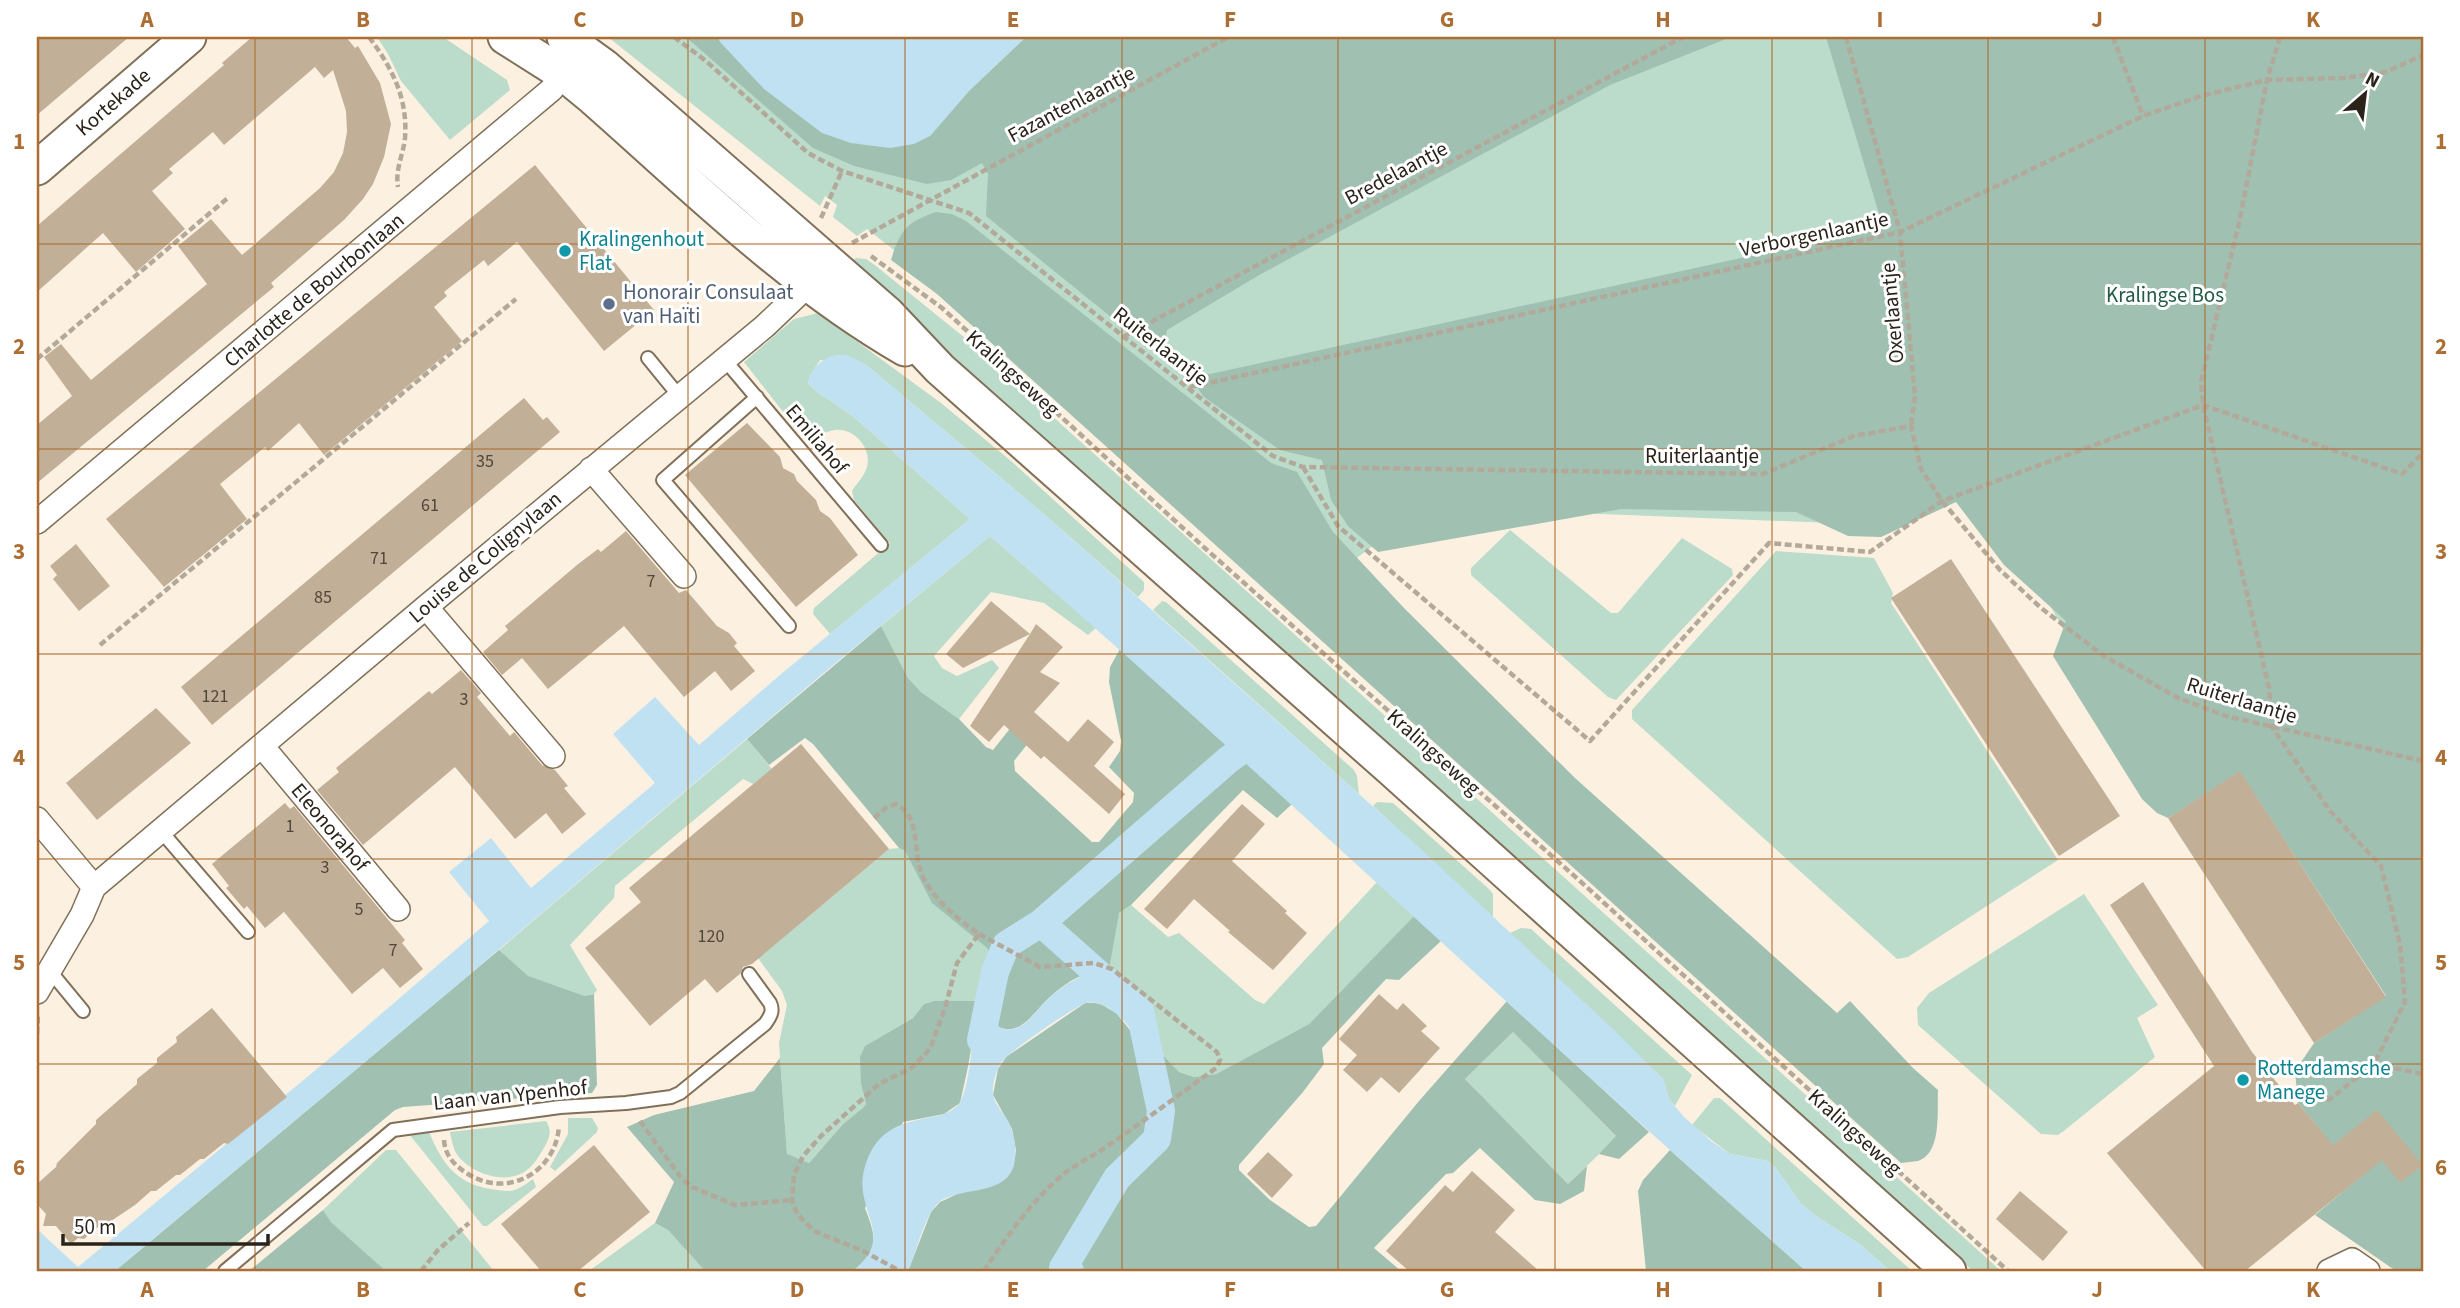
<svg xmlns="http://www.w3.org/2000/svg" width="2460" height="1308" viewBox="0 0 2460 1308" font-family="'Source Sans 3',sans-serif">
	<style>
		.green { fill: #bbdbcb }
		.forest { fill: #a0c0b1 }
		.water { fill: #c0e1f1 }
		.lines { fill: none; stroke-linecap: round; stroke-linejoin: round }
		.canal { stroke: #c0e1f1; stroke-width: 28 }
		.building { fill: #c2af97 }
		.lane-casing { stroke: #817059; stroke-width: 16 }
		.street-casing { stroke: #817059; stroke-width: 26 }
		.secondary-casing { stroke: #817059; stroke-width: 37 }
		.path { stroke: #b2a99b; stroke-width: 4.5; stroke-dasharray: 7 3.5; stroke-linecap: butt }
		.lane { stroke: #fff; stroke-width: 12 }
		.street { stroke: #fff; stroke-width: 23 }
		.secondary { stroke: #fff; stroke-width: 33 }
		.grid { fill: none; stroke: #ac6e33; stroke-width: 2; stroke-opacity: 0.55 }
		.culture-dot { fill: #0f9aa8; stroke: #fff; stroke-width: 2.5 }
		.service-dot { fill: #5c6f8a; stroke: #fff; stroke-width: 2.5 }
		.labels { text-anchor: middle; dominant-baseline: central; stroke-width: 6; stroke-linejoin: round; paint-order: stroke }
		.number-label { font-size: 18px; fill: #504639 }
		.street-label { font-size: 21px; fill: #2a231a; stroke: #fff }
		.culture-label { font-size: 21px; fill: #0d838f; stroke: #fff; text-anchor: start }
		.service-label { font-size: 21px; fill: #4e5e75; stroke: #fff; text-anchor: start }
		.park-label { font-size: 21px; fill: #215a44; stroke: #fff }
		.neatline { fill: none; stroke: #ac6e33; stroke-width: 2.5 }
		.grid-label { font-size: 23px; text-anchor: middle; font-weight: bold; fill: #ac6e33 }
	</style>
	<rect width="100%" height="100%" fill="#fcf1e1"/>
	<path class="green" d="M377 37H443L507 80 510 90 450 140 401 81 388 54Z
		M608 37H2423L2249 758 2156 799 1980 477 1834 523 1423 507 1305 598 984 320 867 229 857 236 833 217 837 205 825 196 820 206Z
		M856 258 866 259 876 266 970 342 2001 1271H1973L1225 599 847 265Z
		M818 313 941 403 1011 461 1144 582V590L1138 597 1045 515 865 364 820 360 810 376 808 383 816 391 854 417 970 519 830 634 813 614 814 608 890 543 854 500 852 491C857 483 864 477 867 467 872 449 855 428 835 430 825 431 818 438 809 440L802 436 744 362 794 319Z
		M1510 530 1611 613H1618L1682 538 1732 569 1733 575 1616 700 1608 697 1471 575V568Z
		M990 536 1096 628 1088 635 1044 603 991 592 934 656 942 668 957 676 992 660 999 668 959 719 921 692 908 678 881 626Z
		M1776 551 1874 558 1893 593 1891 603 2058 860 1908 957 1897 959 1632 719V710Z
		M1162 601 1166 602 1354 770 1357 776 1359 794 1153 610Z
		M747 739 772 769 753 784 743 779 615 886 614 898 570 945 597 990 594 994 585 996 527 976 499 950Z
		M1377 802 1393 803 1490 890 1493 894V917L1373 806Z
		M899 848 905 851 933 903 987 948 990 954 983 1002 934 1001 924 1004 913 1018 865 1046 861 1084 866 1104 863 1109 843 1124 809 1163 787 1155 779 1043 787 1005 782 991 758 958 889 849Z
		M1377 882 1414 916 1309 1024 1216 1074 1194 1077 1179 1072 1162 1054C1164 1034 1122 991 1108 975L1116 922 1119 913 1131 905 1168 937 1179 933 1255 1000 1264 1004Z
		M2084 894 2158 1005 2137 1018 2155 1057 2065 1130 2058 1135 2041 1134 1918 1025 1917 1008 1929 993Z
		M1521 928 1531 929 1692 1075 1675 1106 1669 1099 1663 1079 1510 933Z
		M1513 1032 1617 1137 1568 1184 1465 1079Z
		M1714 1098H1720L1912 1271H1890L1861 1245 1816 1216 1801 1204 1776 1168 1768 1161 1730 1154 1692 1125Z
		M568 1118H592L598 1128 597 1132 555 1171 550 1167 568 1134Z
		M546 1121C552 1131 550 1137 545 1146 539 1156 534 1166 524 1172 504 1185 469 1173 456 1153 453 1147 451 1138 450 1132Z
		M429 1132C443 1166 459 1186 497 1190 504 1191 512 1192 519 1188 524 1186 528 1182 533 1179L536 1187 487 1226H483L409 1134Z
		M386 1150H396L494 1271H386L331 1222 323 1210Z
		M655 1223 668 1230 705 1271H589Z"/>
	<path class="forest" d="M686 37H717L721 43 930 136 969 91 1026 37H1731L1610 85 1261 274 1167 330 1162 352 1116 321 986 216 988 174 982 163 951 180 927 184 854 166 813 148Z
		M1826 37H2423V1271H2396L2315 1215 2359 1178 2298 1103 2295 1071 2314 1043 2386 996 2240 772 2168 818 2157 813 2142 799 2053 656 2066 621 2004 565 1956 502 1881 537 1848 536 1796 512 1621 509 1378 552 1348 526 1331 500 1322 460 1280 450 1204 397 1184 369 1210 374 1883 227Z
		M936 212 952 214 966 221 1271 463 1297 472 1333 532 1404 608 1575 778 1837 1013 1850 1001 1913 1068 1938 1090C1937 1111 1942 1153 1918 1161 1913 1162 1906 1162 1901 1163L937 294 891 260C900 231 906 222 936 212Z
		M881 626 908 678 921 692 959 719 986 747 993 750 1027 707 1044 723 1014 761 1015 771 1092 842H1099L1133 802 1134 793 1109 767 1120 751 1121 741 1109 682 1110 667 1120 649 1292 804 1277 818 1243 790 1131 905 1119 913 1108 975C1099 973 1090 972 1081 976 1068 981 1052 994 1042 1005 1030 1018 1017 1037 997 1026L987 1004 978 1007 968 1067 960 1103 944 1114 903 1122 865 1208C876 1237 880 1249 853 1271H705L668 1230 655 1223 674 1182 627 1127 654 1115 754 1091 780 1058 787 1154 809 1163 843 1124 863 1108 866 1104 861 1084 860 1057 865 1046 913 1018 924 1004 934 1001H983L990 954 987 948 932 903 905 851 899 848 813 744 805 738 769 765 747 739Z
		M1414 916 1441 941 1399 980 1386 979 1322 1048 1324 1064 1303 1092 1239 1165V1170L1270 1200 1309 1227 1316 1226 1419 1101 1507 1001 1649 1132 1619 1159 1599 1154 1616 1136 1513 1032 1465 1079 1568 1184 1587 1166 1584 1191 1560 1204 1535 1200 1480 1148 1453 1173 1446 1174 1374 1248 1401 1271H908L931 1212 940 1202 1013 1168 1016 1150 1012 1129 993 1095 998 1069 1006 1057 1085 1003H1094L1101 1004 1116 1013 1144 1047 1157 1057 1162 1054 1179 1072 1194 1077 1216 1074 1309 1024Z
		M499 950 528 976 585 996 594 994 597 1085 592 1093 403 1107 395 1110 203 1271H115Z
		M1670 1150 1806 1271H1646L1638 1191 1643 1180Z
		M323 1210 331 1222 386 1271H249Z"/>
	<path class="water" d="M717 37H1026L969 91 930 136 914 144 890 148 851 143 822 133 764 89 721 43Z
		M835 355H847L865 364 1045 515 1422 850 1616 1032 1663 1079 1669 1099 1684 1117 1711 1141 1730 1154 1768 1161 1776 1168 1801 1204 1816 1216 1861 1245 1890 1271H1806C1531 1030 1267 776 990 536L826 671 456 986 115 1271H37V1229L78 1267 330 1058 489 921 449 872 491 838 531 888 655 783 613 734 655 697 699 745 781 674 970 519 854 417 816 391 808 383C812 367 820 360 835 355Z
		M1096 973 1108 975C1122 991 1164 1034 1162 1054L1157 1057 1153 1055C1135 1039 1123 1011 1099 1004 1095 1002 1088 1002 1084 1004 1071 1009 1008 1052 1001 1063 996 1071 992 1084 993 1094 994 1104 1003 1112 1008 1121 1015 1135 1018 1153 1013 1168 1002 1197 958 1186 938 1203 924 1217 916 1253 908 1271H853C900 1233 849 1211 866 1163 887 1104 944 1129 960 1102 971 1084 972 1030 978 1007L983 1002 988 1004 997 1026C1006 1031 1016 1030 1024 1024 1031 1019 1037 1010 1043 1004 1057 990 1076 975 1096 973Z"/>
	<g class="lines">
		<path class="canal" d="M981 1040 995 972 1006 945 1041 923
			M1070 1271 1063 1268 1117 1178 1157 1139 1161 1111 1140 1011 1041 923 1228 760 1261 736"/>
	</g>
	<path class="building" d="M37 37H129L37 115Z
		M252 37H346L355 48 358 46 380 83 391 124 384 157 373 184 363 199 344 220 271 283 274 287 37 483V425L72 396 44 357 61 344 91 380 207 284 178 246 211 219 242 255 320 188 334 172 343 153 347 132 346 111 333 70 324 78 315 67 224 145 213 132 169 169 173 173 152 191 185 229 136 272 103 233 37 292V226L224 65 222 63Z
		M535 165 654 310 604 351 517 242 488 266 484 260 444 292 447 296 434 307 462 341 324 455 299 423 268 451 265 447 220 484 247 519 164 587 106 519Z
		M524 398 543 420 547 417 560 432 212 725 181 687Z
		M747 423 780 457 783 468 794 474 797 481 816 500 820 511 830 518 858 555 796 607 685 475Z
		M626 531 679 593 686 590 717 626 729 633 737 643 734 646 755 671 731 691 715 671 684 697 624 626 548 689 522 658 502 675 483 652 508 630 505 626 577 565 598 549 601 552Z
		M76 544 110 586 79 611 53 579 57 575 50 566Z
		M1951 559 2120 816 2059 856 1891 598Z
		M991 601 1030 634 1036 624 1063 647 1040 672 1060 683 1034 712 1068 742 1088 719 1114 742 1094 766 1125 794 1109 814 1044 756 1041 759 1004 725 989 742 970 726 1030 634 963 668 946 654Z
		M461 670 481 693 477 697 510 736 514 732 542 765 555 770 568 786 564 788 586 814 562 834 546 813 515 839 455 767 363 845 317 790 339 772 336 768 377 734 429 691 432 694Z
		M156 708 191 743 97 820 66 783Z
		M801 744 889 849 752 964 743 967 741 973 717 993 705 979 650 1026 585 948 641 902 629 888Z
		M2240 771 2386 997 2314 1043 2168 818Z
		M285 803 290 809 294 806 405 940 402 943 423 969 400 988 383 968 352 994 284 912 265 928 247 906 244 909 226 888 229 886 212 864Z
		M1242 804 1265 824 1232 861 1287 911 1285 913 1307 933 1273 970 1228 932 1230 931 1194 899 1167 929 1144 909Z
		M2143 882 2252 1052 2295 1105 2298 1103 2333 1145 2377 1110 2423 1165 2400 1183 2382 1160 2245 1271H2206L2107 1153 2214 1066 2110 905Z
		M1379 994 1397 1010 1403 1003 1427 1026 1421 1031 1440 1048 1399 1093 1381 1077 1367 1092 1343 1070 1357 1055 1339 1039Z
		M212 1008 287 1097 228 1144 224 1143 204 1159H200L180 1175H176L156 1191H151L135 1205 105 1225 103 1223 84 1239 78 1238 71 1244 56 1226H43L46 1214 37 1204V1184L56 1167 57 1163 96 1124V1120L137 1084V1079L157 1063V1058L177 1042 176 1037Z
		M594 1145 650 1212 578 1271H541L501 1224Z
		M1268 1152 1293 1175 1272 1198 1247 1174Z
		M1472 1171 1515 1210 1495 1232 1539 1271H1409L1386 1251 1445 1185 1453 1192Z
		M2020 1191 2068 1232 2043 1261 1996 1219Z"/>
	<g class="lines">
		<g class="lane-casing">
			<path id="lane" d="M648 358 679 396
				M724 359 881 545
				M757 397 663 480 789 626
				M161 831 248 932
				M50 971 83 1011
				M225 1271 393 1130 560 1107 626 1103 671 1097 680 1093 765 1024C770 1017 774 1011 770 1003L749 974"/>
		</g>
		<g class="street-casing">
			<path id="street" d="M591 469 684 576
				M37 522 551 90 573 64
				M426 607 553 756
				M262 746 398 909
				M37 819 94 887
				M37 992 82 915 94 887 426 607 765 326 809 284
				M2329 1271 2352 1260 2368 1271"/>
		</g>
		<g class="secondary-casing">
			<path id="secondary" d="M505 37 565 75 593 98C693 186 789 282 905 349
				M564 37 604 66 888 314 940 369 1391 769 1949 1271
				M37 168 189 37"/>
		</g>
		<path class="path" d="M369 37C392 68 408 98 405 138 403 156 395 169 398 187
			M674 37 706 61 808 153 842 171 969 213 1273 456 1303 467 1763 474 1854 436 1911 426 1921 469 1942 501 2000 570 2041 608 2104 656 2178 698 2226 716 2423 761
			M1846 37 1900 232 1915 396 1911 426
			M2113 37 2143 116
			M2280 37 2267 80 2239 223 2201 382 2203 405 2269 688 2272 727 2330 811 2381 866 2400 944 2405 1002 2374 1064 2325 1103
			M821 218 842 171
			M852 243 1228 37
			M871 256 942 308 1207 550 1580 881 2008 1271
			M1123 337 1683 37
			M37 359 229 197
			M1190 387 1900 232 2143 116 2201 96 2267 80 2344 78 2386 72 2423 55
			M1303 467 1338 526 1590 741 1769 543 1870 552 1942 501 2203 405 2402 474 2423 453
			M100 645 516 299
			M874 818 886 808 896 804C923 818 911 855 924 879 938 904 957 918 979 934L957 963 945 1008 930 1049 913 1067 879 1084 822 1135 803 1156 794 1175 792 1200 797 1214 814 1231 863 1251 900 1271
			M979 934 1040 967 1094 963 1112 969 1217 1052 1220 1060 1216 1068C1179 1095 1141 1123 1103 1149 1091 1157 1078 1163 1066 1172 1033 1199 1007 1236 984 1271
			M37 1034 38 1013
			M2374 1064 2423 1074
			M640 1121 682 1179 692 1187 735 1205 792 1200
			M444 1140C445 1156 455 1166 468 1174 508 1199 556 1172 559 1126
			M421 1271 438 1250 469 1223"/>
		<use href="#lane" class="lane"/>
		<use href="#street" class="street"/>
		<use href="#secondary" class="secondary"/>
	</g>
	<path class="grid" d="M255 37V1271M472 37V1271M688 37V1271M905 37V1271M1122 37V1271M1338 37V1271M1555 37V1271M1772 37V1271M1988 37V1271M2205 37V1271M37 244H2423M37 449H2423M37 654H2423M37 859H2423M37 1064H2423"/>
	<g class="culture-dot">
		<circle cx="565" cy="251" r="7"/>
		<circle cx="2243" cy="1080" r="7"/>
	</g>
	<circle class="service-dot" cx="609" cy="304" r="7"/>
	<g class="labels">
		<g class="number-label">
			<text x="485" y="461">35</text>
			<text x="430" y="505">61</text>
			<text x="379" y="558">71</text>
			<text x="651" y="581">7</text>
			<text x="323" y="597">85</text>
			<text x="215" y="696">121</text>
			<text x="464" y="699">3</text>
			<text x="290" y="826">1</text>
			<text x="325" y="867">3</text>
			<text x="359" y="909">5</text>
			<text x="711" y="936">120</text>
			<text x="393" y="950">7</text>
		</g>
		<g class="street-label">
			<text transform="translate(113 102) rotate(-41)">Kortekade</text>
			<text transform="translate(1071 104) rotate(-28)">Fazantenlaantje</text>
			<text transform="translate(1396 173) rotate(-28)">Bredelaantje</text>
			<text transform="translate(1814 234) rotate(-12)">Verborgenlaantje</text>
			<text transform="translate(314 290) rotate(-40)">Charlotte de Bourbonlaan</text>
			<text transform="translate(1892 313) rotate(-95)">Oxerlaantje</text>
			<text transform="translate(1161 346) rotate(38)">Ruiterlaantje</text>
			<text transform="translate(1013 373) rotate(42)">Kralingseweg</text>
			<text transform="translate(817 439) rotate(50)">Emiliahof</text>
			<text x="1702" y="456">Ruiterlaantje</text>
			<text transform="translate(485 557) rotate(-40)">Louise de Colignylaan</text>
			<text transform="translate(2242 700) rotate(17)">Ruiterlaantje</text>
			<text transform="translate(1434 752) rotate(42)">Kralingseweg</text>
			<text transform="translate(330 827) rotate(50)">Eleonorahof</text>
			<text transform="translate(510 1095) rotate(-6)">Laan van Ypenhof</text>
			<text transform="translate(1855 1132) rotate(42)">Kralingseweg</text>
		</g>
		<g class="culture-label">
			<text x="579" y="239">Kralingenhout<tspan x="579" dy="24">Flat</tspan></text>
			<text x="2257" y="1068">Rotterdamsche<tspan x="2257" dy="24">Manege</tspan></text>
		</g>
		<g class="service-label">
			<text x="623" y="292">Honorair Consulaat<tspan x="623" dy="24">van Haïti</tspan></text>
		</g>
		<g class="park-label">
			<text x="2165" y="295">Kralingse Bos</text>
		</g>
	</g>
	<rect width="2460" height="1308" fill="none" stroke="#ffffff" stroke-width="77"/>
	<g transform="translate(2365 94) rotate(28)" stroke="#ffffff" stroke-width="5" paint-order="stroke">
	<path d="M0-5L12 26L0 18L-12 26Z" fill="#2a231a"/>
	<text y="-10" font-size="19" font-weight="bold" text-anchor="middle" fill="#2a231a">N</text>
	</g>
	<path d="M63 1234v10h205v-10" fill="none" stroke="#2a231a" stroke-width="3.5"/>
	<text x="74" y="1234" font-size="21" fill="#2a231a" stroke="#ffffff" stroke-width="5" paint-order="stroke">50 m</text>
	<rect x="38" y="38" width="2384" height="1232" class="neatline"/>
	<g class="grid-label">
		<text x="147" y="27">A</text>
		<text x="363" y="27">B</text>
		<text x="580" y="27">C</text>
		<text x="797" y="27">D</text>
		<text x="1013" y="27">E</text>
		<text x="1230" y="27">F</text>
		<text x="1447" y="27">G</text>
		<text x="1663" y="27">H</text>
		<text x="1880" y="27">I</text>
		<text x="2097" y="27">J</text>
		<text x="2313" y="27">K</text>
		<text x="19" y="149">1</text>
		<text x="2441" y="149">1</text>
		<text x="19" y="354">2</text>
		<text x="2441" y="354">2</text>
		<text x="19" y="559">3</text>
		<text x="2441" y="559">3</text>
		<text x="19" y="765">4</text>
		<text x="2441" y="765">4</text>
		<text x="19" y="970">5</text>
		<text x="2441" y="970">5</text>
		<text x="19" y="1175">6</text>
		<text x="2441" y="1175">6</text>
		<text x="147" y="1297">A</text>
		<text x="363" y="1297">B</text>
		<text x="580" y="1297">C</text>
		<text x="797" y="1297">D</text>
		<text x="1013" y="1297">E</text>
		<text x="1230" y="1297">F</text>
		<text x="1447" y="1297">G</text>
		<text x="1663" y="1297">H</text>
		<text x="1880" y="1297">I</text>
		<text x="2097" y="1297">J</text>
		<text x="2313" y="1297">K</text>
	</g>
</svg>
